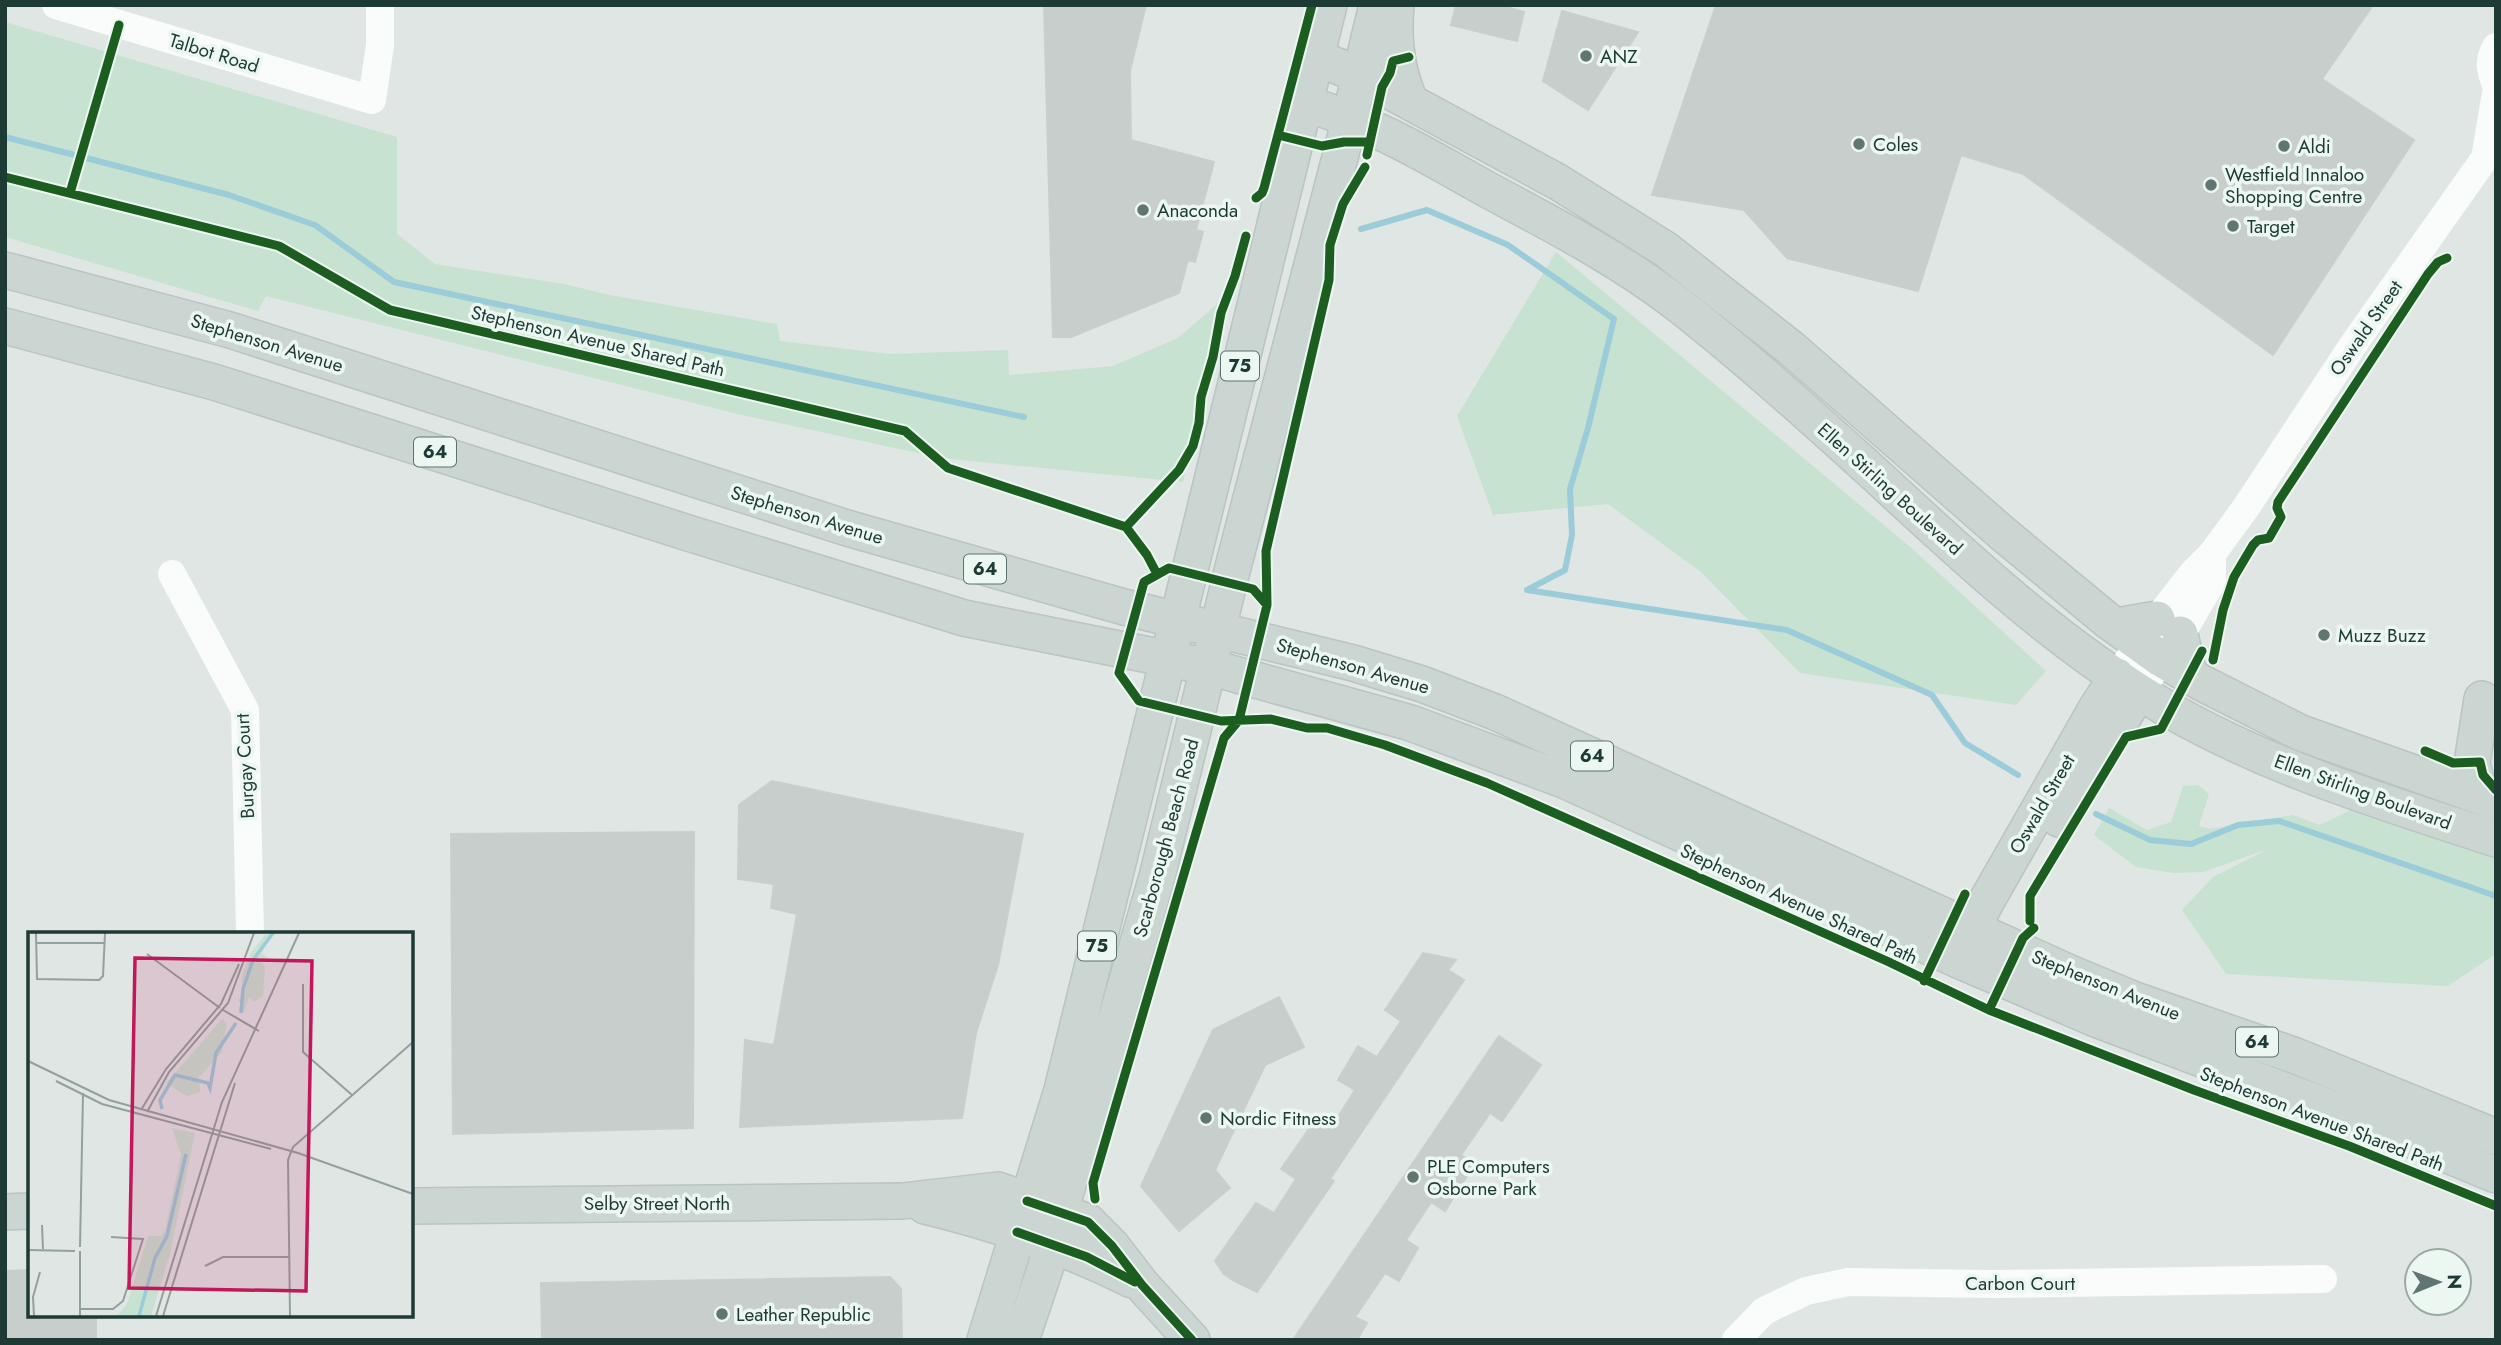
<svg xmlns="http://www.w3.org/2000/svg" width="2501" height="1345" viewBox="0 0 2501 1345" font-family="Jost,sans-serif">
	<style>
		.green { fill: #c7e2d1 }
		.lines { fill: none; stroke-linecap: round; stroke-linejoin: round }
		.stream { stroke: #9bccda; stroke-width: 6 }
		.building { fill: #c7cecb; stroke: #c8cfcd; stroke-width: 2 }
		.major-casing { stroke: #bac4c2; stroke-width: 38 }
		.minor { stroke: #fafbfb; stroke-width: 28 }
		.major { stroke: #cbd5d2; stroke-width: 35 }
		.cycleway-casing { stroke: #ecf7f2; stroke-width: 13 }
		.cycleway { stroke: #1b5e20; stroke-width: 9 }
		.poi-dot { fill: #617672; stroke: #ecf7f2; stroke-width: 2.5 }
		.labels { text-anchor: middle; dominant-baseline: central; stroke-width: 7; stroke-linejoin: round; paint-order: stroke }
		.shield { fill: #ecf7f2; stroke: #5b736e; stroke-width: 2 }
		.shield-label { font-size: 18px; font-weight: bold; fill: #1d3a35 }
		.street-label { font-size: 19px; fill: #1d3a35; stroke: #ecf7f2 }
		.poi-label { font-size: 19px; fill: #1d3a35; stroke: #ecf7f2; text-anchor: start }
		.inset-river { fill: none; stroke: #9bccda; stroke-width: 3.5 }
		.inset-road { fill: none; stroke: #92a19e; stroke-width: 2 }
		.view { fill: #c2185b; fill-opacity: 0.15; stroke: #c2185b; stroke-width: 3.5 }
		.inset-edge { fill: none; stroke: #1d3a35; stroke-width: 3.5 }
	</style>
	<rect width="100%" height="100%" fill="#e0e6e4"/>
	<path class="green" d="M5 22 397 137V234L435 264 564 284 610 295 777 324 780 341 890 354 1008 350 1009 375 1113 366 1178 338 1218 303 1183 482 941 458 742 415 266 296 258 311 5 237Z
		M1556 252 1908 545 2046 671 2016 705 1800 673 1701 572 1608 504 1493 515 1457 416Z
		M2198 785 2209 794 2199 826 2210 829 2293 815 2320 825 2353 809 2496 855V954L2448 986 2226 974 2182 910 2213 877 2268 849 2203 872 2173 873 2136 867 2094 835 2109 808 2147 830 2171 822 2183 786Z"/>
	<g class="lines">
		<path class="stream" d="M5 137 229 195 315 225 394 282 1024 417
			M1361 229 1427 210 1508 245 1614 319 1588 428 1570 489 1572 535 1565 570 1527 590 1787 630 1932 695 1965 743 2018 775
			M2096 814 2150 840 2191 844 2238 825 2279 821 2496 896"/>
	</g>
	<path class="building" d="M1044 5H1146L1130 71 1131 140 1214 162 1196 230 1203 232 1195 262 1188 260 1179 293 1071 337H1053Z
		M1456 5H1499L1524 12 1517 41 1451 25Z
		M1716 5H2373L2322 79 2414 140 2273 355 2023 174 1961 155 1918 291 1787 258 1744 210 1652 195Z
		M1562 11 1638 32 1588 110 1543 81Z
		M772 781 1023 834 998 965 976 1033 962 1118 740 1127 745 1040 774 1045 797 914 771 908 774 884 738 879 739 805Z
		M694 832 693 1128 453 1134 451 834Z
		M1423 953 1456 960 1448 970 1464 980 1330 1179 1334 1181 1257 1292 1234 1281 1224 1274 1215 1261 1256 1203 1274 1213 1296 1179 1281 1169 1316 1119 1331 1128 1355 1090 1338 1080 1358 1046 1377 1057 1401 1021 1385 1010Z
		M1279 997 1304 1047 1265 1065 1215 1170 1230 1188 1179 1231 1141 1186 1213 1030Z
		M1499 1036 1541 1065 1502 1121 1490 1113 1461 1155 1475 1163 1445 1211 1431 1202 1406 1240 1418 1248 1399 1281 1385 1273 1355 1317 1367 1323 1357 1340H1293Z
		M30 1270V1315H96V1340H5V1271Z
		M890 1277 901 1289 902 1340H542L541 1283Z"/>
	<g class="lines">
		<g class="major-casing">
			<path id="major" d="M1396 5C1393 37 1397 72 1410 101
				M1317 58 1360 75 1558 182 1665 249 1792 349 2002 533 2107 620 2161 659 2202 683 2301 733 2496 802
				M1304 102C1326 111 1349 118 1371 128 1416 147 1459 175 1503 198 1563 230 1625 263 1679 305 1744 356 1806 412 1867 467 1955 548 2040 629 2141 693 2250 762 2374 799 2496 839
				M5 270 230 330 847 528 1124 607 1353 663 1422 684 1495 712 2070 973 2135 1000 2296 1056 2496 1137
				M5 326 214 382 685 532 964 618 1209 667 1411 723 1566 781 1958 960 2098 1020 2360 1119 2496 1175
				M2116 626 2157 619
				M2180 634 2189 675
				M2482 699 2472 763 2477 783 2489 800
				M2059 819 2139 692
				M1962 950 1986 902 2096 709 2117 676
				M411 1206 903 1201 998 1190 1088 1222 1112 1246 1142 1285 1192 1340
				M925 1206C999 1224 1064 1246 1132 1280
				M5 1212 30 1211
				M985 1340 1062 1090 1329 5
				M1021 1340 1046 1266 1051 1243 1157 877 1232 571 1344 142 1377 5"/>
		</g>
		<path class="minor" d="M56 5 372 100 380 45V5
			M2496 47C2488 61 2490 70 2496 85
			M172 574 245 710 250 934
			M2117 676 2157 619 2192 574 2212 554 2247 506 2355 342 2485 158 2496 93
			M2139 692 2186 626 2212 582V554
			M1736 1340 1764 1311 1806 1291 1848 1282 1994 1284 2323 1279"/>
		<use href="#major" class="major"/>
		<g class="cycleway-casing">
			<path id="cycleway" d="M1278 135 1322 146 1344 142H1370
				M1367 155 1382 87 1390 73 1393 61 1409 57
				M5 177 279 246 390 310 905 431 948 468 1126 527 1147 555 1157 574
				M70 193 119 25
				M1256 198 1262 193 1264 188 1312 5
				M1126 527 1179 470 1193 446 1199 423 1201 397 1213 357 1221 313 1235 276 1246 236
				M1267 605 1253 589 1169 568 1144 582 1119 673 1139 701 1221 721 1271 719 1307 728H1327L1385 745 1487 783 1889 962 1989 1010 2194 1090 2349 1146 2496 1206
				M2213 660 2223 610 2234 577 2253 545 2258 540 2269 538 2281 517 2277 508 2278 502 2428 274 2438 262 2447 258
				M2425 751 2453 763 2480 762 2483 775 2496 790
				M2030 921V896L2126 737 2161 729 2202 651
				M1924 981 1965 894
				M1989 1010 2023 938 2034 928
				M1095 1199 1093 1183 1224 738 1239 720 1267 605 1266 551 1329 280 1330 245 1343 204 1365 167
				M1027 1201 1088 1222 1112 1246 1142 1285 1192 1340
				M1017 1232 1087 1257 1135 1282"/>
		</g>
		<use href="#cycleway" class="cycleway"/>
	</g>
	<g class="poi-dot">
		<circle cx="1586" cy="56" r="7"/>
		<circle cx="1859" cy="144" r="7"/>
		<circle cx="2284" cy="146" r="7"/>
		<circle cx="2211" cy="185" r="7"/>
		<circle cx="1143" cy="210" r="7"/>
		<circle cx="2233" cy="226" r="7"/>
		<circle cx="2324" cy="635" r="7"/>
		<circle cx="1206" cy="1118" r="7"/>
		<circle cx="1413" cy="1177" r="7"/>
		<circle cx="722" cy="1314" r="7"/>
	</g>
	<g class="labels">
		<g class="shield">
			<rect x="1221" y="351.5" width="38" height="29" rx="5"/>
			<rect x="414" y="437.5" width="42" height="29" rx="5"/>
			<rect x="964" y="554.5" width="42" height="29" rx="5"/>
			<rect x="1571" y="741.5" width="42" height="29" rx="5"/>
			<rect x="1078" y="931.5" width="38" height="29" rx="5"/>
			<rect x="2236" y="1027.5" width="42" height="29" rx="5"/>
		</g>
		<g class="shield-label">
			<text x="1240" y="366">75</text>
			<text x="435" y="452">64</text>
			<text x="985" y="569">64</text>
			<text x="1592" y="756">64</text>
			<text x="1097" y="946">75</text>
			<text x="2257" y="1042">64</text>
		</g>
		<g class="street-label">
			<text transform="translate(214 53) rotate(17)">Talbot Road</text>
			<text transform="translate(2366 328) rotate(-55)">Oswald Street</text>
			<text transform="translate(598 341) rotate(13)">Stephenson Avenue Shared Path</text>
			<text transform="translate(267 343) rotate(17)">Stephenson Avenue</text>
			<text transform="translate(1890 489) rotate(42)">Ellen Stirling Boulevard</text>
			<text transform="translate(807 515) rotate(17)">Stephenson Avenue</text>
			<text transform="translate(1353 666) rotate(16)">Stephenson Avenue</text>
			<text transform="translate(245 766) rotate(-93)">Burgay Court</text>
			<text transform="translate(2363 792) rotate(20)">Ellen Stirling Boulevard</text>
			<text transform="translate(2042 804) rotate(-60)">Oswald Street</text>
			<text transform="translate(1166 838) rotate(-75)">Scarborough Beach Road</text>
			<text transform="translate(1799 904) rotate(25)">Stephenson Avenue Shared Path</text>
			<text transform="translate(2106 985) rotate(22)">Stephenson Avenue</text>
			<text transform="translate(2322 1119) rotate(21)">Stephenson Avenue Shared Path</text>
			<text x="657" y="1203">Selby Street North</text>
			<text x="2020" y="1283">Carbon Court</text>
		</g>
		<g class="poi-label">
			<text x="1600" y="56">ANZ</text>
			<text x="1873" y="144">Coles</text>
			<text x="2298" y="146">Aldi</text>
			<text x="2225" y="174">Westfield Innaloo<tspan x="2225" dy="22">Shopping Centre</tspan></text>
			<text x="1157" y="210">Anaconda</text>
			<text x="2247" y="226">Target</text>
			<text x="2338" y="635">Muzz Buzz</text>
			<text x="1220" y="1118">Nordic Fitness</text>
			<text x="1427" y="1166">PLE Computers<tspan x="1427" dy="22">Osborne Park</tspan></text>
			<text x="736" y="1314">Leather Republic</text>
		</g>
	</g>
	<g transform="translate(28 932)">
		<rect width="385" height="385" fill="#e0e6e4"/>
		<path d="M249 1 240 6 234 21 242 28H232L237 35 235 64 226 70 221 65 216 81 210 67 215 66 213 47 222 22 237 3ZM194 87 199 91 194 120 171 145 172 160 159 164 138 151ZM144 196 167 201 142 322 123 384H89L99 372 120 304H133L137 299 153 223Z" fill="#c7e2d1"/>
		<path class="inset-river" d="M213 81 215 57 225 28 245 1M134 177 132 168 147 143 180 151 182 156 188 121 208 91M111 384 127 326 139 304 158 222"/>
		<path class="inset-road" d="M8 1 9 47 71 48 75 44 77 1M9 11H76M119 22 192 76M275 52V120L324 163M195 78 231 99M0 129 81 168 270 221 385 262M28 149 74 172 243 217M113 178 138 137 193 72 211 32M119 180 141 140 200 71 226 1M14 293 15 317M52 315 55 161M0 318 47 319M177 334 195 325H261M51 377H85L95 369 115 307 83 305M6 384 5 365 12 340M52 384V319M128 384 194 170 271 1M135 384 207 151M262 384 260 228 265 215 385 110"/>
		<path class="view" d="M107 26 284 29 278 359 101 356Z"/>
		<rect width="385" height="385" class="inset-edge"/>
	</g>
	<rect width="2501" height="1345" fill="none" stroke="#1d3a35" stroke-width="14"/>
	<g transform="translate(2438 1282) rotate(89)"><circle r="33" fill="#ecf7f2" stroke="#99aba6" stroke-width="2"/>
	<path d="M0-5L12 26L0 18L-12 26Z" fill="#617672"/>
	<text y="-10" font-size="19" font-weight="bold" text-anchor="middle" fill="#1d3a35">N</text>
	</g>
</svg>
